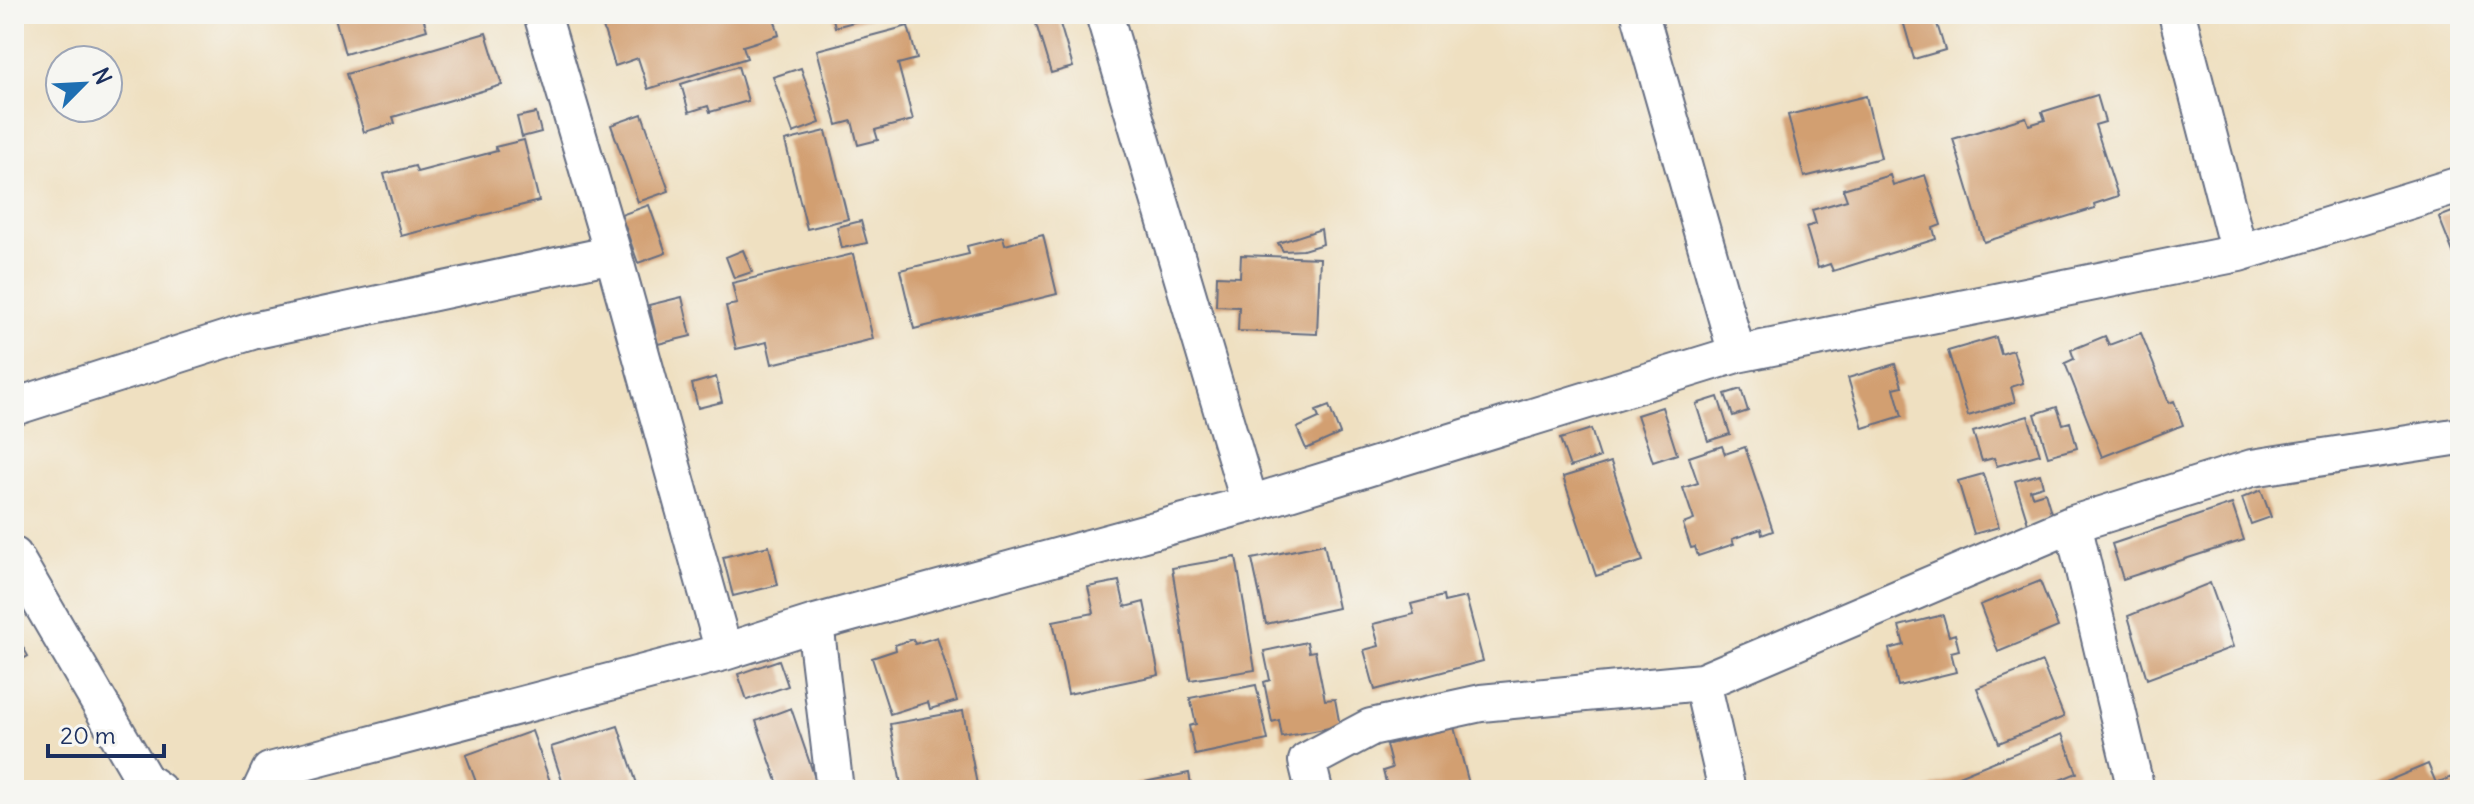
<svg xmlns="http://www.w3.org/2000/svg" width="2474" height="804" viewBox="0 0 2474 804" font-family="Delius,sans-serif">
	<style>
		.building { fill: #d29f71 }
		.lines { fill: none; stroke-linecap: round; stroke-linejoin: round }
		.minor-casing { stroke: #656d81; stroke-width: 40 }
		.minor { stroke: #fff; stroke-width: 36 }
	</style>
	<rect width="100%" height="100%" fill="#f6f6f2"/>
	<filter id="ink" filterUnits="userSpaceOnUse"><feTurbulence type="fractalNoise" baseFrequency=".0125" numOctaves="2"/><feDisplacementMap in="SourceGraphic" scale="16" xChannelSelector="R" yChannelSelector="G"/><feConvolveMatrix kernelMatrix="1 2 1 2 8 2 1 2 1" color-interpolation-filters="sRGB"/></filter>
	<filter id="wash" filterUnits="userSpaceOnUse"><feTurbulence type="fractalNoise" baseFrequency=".006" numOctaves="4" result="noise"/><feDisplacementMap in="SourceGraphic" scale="32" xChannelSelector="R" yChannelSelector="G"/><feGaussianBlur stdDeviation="1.8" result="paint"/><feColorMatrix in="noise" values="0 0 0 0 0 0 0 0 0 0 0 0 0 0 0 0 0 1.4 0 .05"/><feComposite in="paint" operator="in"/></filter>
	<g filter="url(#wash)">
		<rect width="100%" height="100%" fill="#efe0c1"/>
		<g id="blocks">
			<path class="building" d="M334 14H422L427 30 345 54Z
				M599 14H773L779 35 743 46 747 58 648 89 638 58 615 66Z
				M832 14H880V15L835 27Z
				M1033 14H1057L1073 67 1051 73Z
				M1901 14H1934L1945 50 1914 59Z
				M908 26 917 59 898 64 913 120 875 130 878 140 858 145 852 121 837 125 817 50Z
				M486 33 502 85 393 117 395 123 364 132 346 74Z
				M738 66 748 101 710 112 708 106 689 112 681 84Z
				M801 68 820 123 793 133 773 77Z
				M2097 95 2105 122 2095 125 2118 196 2094 204 2095 208 1984 242 1953 139 2026 117 2029 125 2045 120 2042 112Z
				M1866 96 1881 158 1804 177 1788 115Z
				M536 113 541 132 522 137 517 117Z
				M642 114 669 191 638 202 611 125Z
				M826 131 848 219 807 229 785 141Z
				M524 140 539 201 401 236 384 174 415 166 417 172 497 151 495 147Z
				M1890 175 1893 185 1925 175 1941 225 1933 228 1936 239 1833 271 1830 264 1818 268 1806 227 1816 224 1812 210 1847 200 1843 189Z
				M649 205 666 253 638 263 621 215Z
				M2460 209V270L2439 217Z
				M861 221 867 243 842 248 837 227Z
				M1321 229 1323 244 1303 250 1283 251 1278 243Z
				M1043 235 1057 294 914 329 900 270 969 254 967 246 1003 237 1005 245Z
				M743 250 752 272 734 278 726 257Z
				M853 254 873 339 772 364 767 342 736 349 726 306 737 304 732 283Z
				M1241 255 1320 258 1317 334 1238 331 1239 307 1216 306 1217 276 1240 277Z
				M682 297 691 336 658 344 649 305Z
				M2141 333 2169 403 2174 401 2183 425 2102 457 2065 363 2074 359 2071 350 2105 336 2109 345Z
				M1996 337 2001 354 2013 350 2023 383 2011 387 2015 402 1968 416 1948 351Z
				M1895 364 1902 386 1894 388 1902 416 1863 428 1848 378Z
				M716 377 722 402 698 408 692 384Z
				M1741 389 1748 411 1733 416 1725 394Z
				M1718 397 1730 434 1708 441 1696 404Z
				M1329 406 1340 434 1306 449 1297 428 1319 418 1316 411Z
				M1662 407 1677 454 1653 462 1637 415Z
				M2057 407 2063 424 2070 422 2077 448 2048 456 2035 414Z
				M2028 416 2040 454 1997 466 1994 458 1982 461 1973 432Z
				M1591 429 1600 457 1570 467 1560 439Z
				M1722 446 1725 454 1745 447 1773 531 1762 535 1761 529 1732 539 1734 544 1698 556 1695 547 1691 548 1683 524 1694 520 1683 488 1698 483 1689 457Z
				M1611 462 1643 561 1596 576 1563 477Z
				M1983 474 1999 527 1974 534 1958 481Z
				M2040 474 2043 486 2030 490 2032 496 2045 492 2052 516 2028 523 2015 481Z
				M2261 490 2271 517 2251 524 2242 498Z
				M2232 504 2244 540 2123 579 2112 544Z
				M1324 544 1338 608 1266 624 1252 559Z
				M769 546 778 585 733 596 723 557Z
				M1236 557 1255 670 1190 680 1172 568Z
				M1119 581 1125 607 1144 602 1159 675 1068 694 1053 621 1094 613 1088 587Z
				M2040 581 2058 627 1998 652 1980 605Z
				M2210 583 2233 647 2147 679 2128 616Z
				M1443 596 1444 602 1466 597 1483 661 1375 690 1364 650 1379 646 1373 624 1414 614 1411 604Z
				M1943 615 1949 636 1955 634 1959 650 1951 652 1956 672 1898 686 1889 649 1904 645 1899 626Z
				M14 631 28 656 14 664Z
				M937 637 957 701 930 709 928 702 890 714 872 658 896 650 895 645 913 639 915 644Z
				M1307 642 1309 652 1315 651 1325 700 1335 699 1340 726 1282 737 1279 720 1272 722 1264 682 1270 680 1264 651Z
				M779 660 788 686 747 700 738 674Z
				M2042 662 2064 717 1999 743 1977 688Z
				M1256 685 1268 740 1195 755 1189 726 1196 724 1190 698Z
				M791 708 819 790H780L756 721Z
				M963 711 978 790H902L890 724Z
				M618 726 639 790H565L551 747Z
				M1454 727 1469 784 1447 790H1388L1383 771 1392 768 1386 745Z
				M532 731 553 790H479L466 755Z
				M2062 734 2077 773 2035 790H1924Z
				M2428 764 2436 783 2452 777 2457 790H2366Z
				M1189 773 1192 790H1135L1134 784Z"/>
		</g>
	</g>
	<g filter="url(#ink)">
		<use href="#blocks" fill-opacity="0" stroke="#656d81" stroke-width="2"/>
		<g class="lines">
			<g class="minor-casing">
				<path id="minor" d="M542 14 613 254 724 652
					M1104 14 1250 504
					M1640 14 1737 354
					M2177 14 2239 253
					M14 407 252 331 613 254
					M2073 524 2136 790
					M14 556 145 781 158 790
					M815 623 835 790
					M1702 682 1727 790
					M261 790 270 771 724 652 815 623 1250 504 1737 354 2239 253 2460 185
					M1314 790 1307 761 1371 727 1481 703 1702 682 2073 524 2252 468 2460 436"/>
			</g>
			<use href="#minor" class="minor"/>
		</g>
	</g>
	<rect width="2474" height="804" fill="none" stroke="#f6f6f2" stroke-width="48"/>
	<g transform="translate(84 84) rotate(66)"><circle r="38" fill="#f6f6f2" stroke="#9ea6b7" stroke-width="2"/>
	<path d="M0-6L14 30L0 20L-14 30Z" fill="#1f6fb2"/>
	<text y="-12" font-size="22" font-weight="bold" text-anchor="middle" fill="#1b2f5e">N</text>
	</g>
	<path d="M48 744v12h116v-12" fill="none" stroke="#1b2f5e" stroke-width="4"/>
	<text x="60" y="744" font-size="24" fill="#1b2f5e" stroke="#f6f6f2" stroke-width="6" paint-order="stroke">20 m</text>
</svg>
